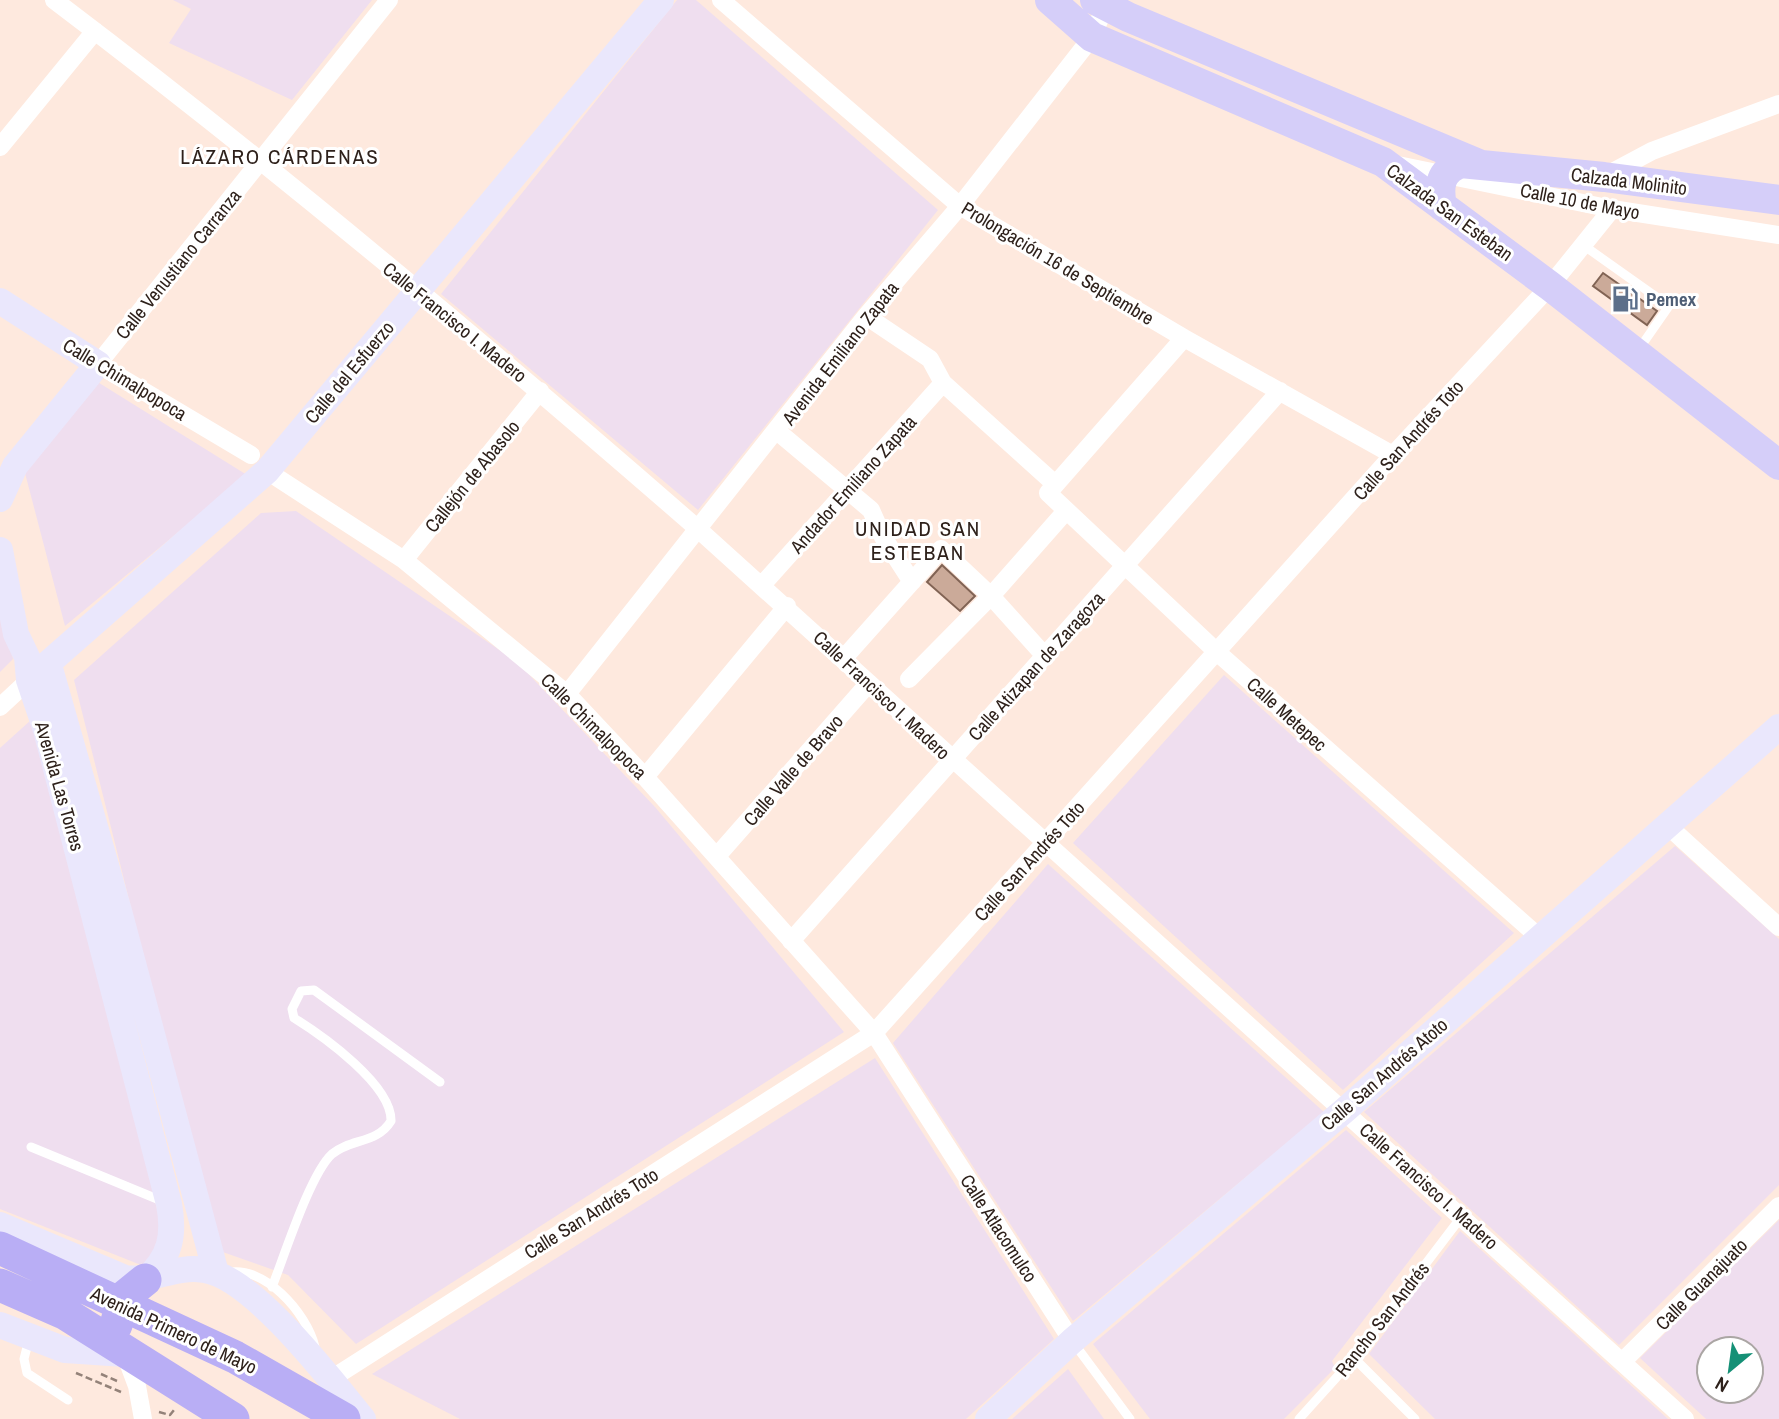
<svg xmlns="http://www.w3.org/2000/svg" width="1779" height="1419" viewBox="0 0 1779 1419" font-family="'Archivo Narrow',sans-serif">
	<style>
		.industrial { fill: #efdeef; fill-rule: evenodd }
		.building { fill: #cbaa99; stroke: #816354; stroke-width: 2 }
		.lines { fill: none; stroke-linecap: round; stroke-linejoin: round }
		.path { stroke: #938279; stroke-width: 2.5; stroke-dasharray: 7 3.5; stroke-linecap: butt }
		.lane { stroke: #fff; stroke-width: 9 }
		.street { stroke: #fff; stroke-width: 18 }
		.secondary { stroke: #eae7fc; stroke-width: 26 }
		.primary { stroke: #d5cef9; stroke-width: 30 }
		.highway { stroke: #b9aef5; stroke-width: 33 }
		.labels { text-anchor: middle; dominant-baseline: central; stroke-width: 6; stroke-linejoin: round; paint-order: stroke }
		.street-label { font-size: 19px; fill: #2e211b; stroke: #fff }
		.service-label { font-size: 19px; font-weight: bold; fill: #4e5e75; stroke: #fff; text-anchor: start }
		.neighbourhood-label { font-size: 21px; letter-spacing: 2px; fill: #2e211b; stroke: #fff }
	</style>
	<rect width="100%" height="100%" fill="#fee9de"/>
	<path class="industrial" d="M173 0H372L292 100 169 43 191 9Z
		M677 0H696L938 210 698 510 441 294Z
		M96 381 247 475 65 626 25 473Z
		M296 511 517 662 655 807 844 1032 356 1344 288 1275 217 1250 74 680 261 513Z
		M0 608 13 659 0 672Z
		M1224 675 1514 933 1343 1090 1073 843Z
		M31 720 137 1116 161 1228 157 1255 146 1267 0 1209V748Z
		M1675 846 1779 939V1185L1619 1345 1364 1112Z
		M1048 864 1324 1112 1073 1321 893 1043Z
		M875 1058 1054 1339 966 1419H460L372 1374Z
		M1346 1130 1442 1218 1332 1361 1335 1368 1284 1419H1150L1093 1344Z
		M1779 1220V1419H1706L1640 1358ZM1709 1349H1751V1391H1709Z
		M1460 1231 1668 1419H1435L1369 1354Z
		M1068 1369 1104 1419H1012Z"/>
	<path class="building" d="M1603 273 1657 311 1647 325 1593 286Z
		M942 565 975 596 960 611 927 582Z"/>
	<g class="lines">
		<path class="path" d="M76 1373 121 1392
			M101 1374 117 1381
			M159 1412 170 1415 174 1410"/>
		<path class="lane" d="M1583 245 1669 306 1639 349
			M31 1147 162 1201
			M226 1273C263 1263 307 1313 315 1347
			M272 1287C284 1257 310 1174 332 1154 351 1138 377 1144 391 1121 392 1085 323 1036 294 1018L292 1009 301 991 314 990 440 1082
			M29 1339 24 1359 27 1373 68 1400
			M1073 1342 1130 1419
			M1354 1358 1415 1419
			M1299 1419 1354 1358 1462 1216"/>
		<path class="street" d="M54 0C275 167 489 347 698 529L1685 1419
			M721 0 960 206 1184 338 1393 455
			M0 147 95 31
			M1393 164 1612 209 1779 235
			M1607 175 1652 151 1779 104
			M866 316 930 359 943 383 1055 484
			M1184 338 1048 493 1218 653 1539 937
			M777 431 871 510 883 537 912 582
			M251 455 98 364 389 0
			M267 471 404 560 567 694 645 777 874 1033 1072 1341
			M404 560 540 391
			M762 585 943 383
			M843 659 941 549 991 596 1044 655
			M909 679 991 596 1065 512
			M567 694 866 316 960 206 1092 37 1105 7
			M0 707 29 680
			M645 777 787 606
			M1667 825 1779 927
			M717 856 869 683
			M791 941 1280 391
			M125 1354 137 1386 143 1419
			M1622 1362 1779 1206
			M331 1379 874 1033 1393 455 1550 286 1612 209"/>
		<path class="secondary" d="M0 301 98 364 15 466 0 499
			M0 550 16 634 27 657 29 680 46 730 169 1204C175 1236 170 1258 145 1280
			M49 665 119 911 216 1273
			M29 680 267 471 661 0
			M0 1225 125 1278C152 1282 176 1265 204 1270 253 1277 331 1380 363 1419
			M0 1325 65 1350 125 1354
			M988 1419 1072 1341 1345 1110 1779 727"/>
		<path class="primary" d="M1050 0 1092 37 1383 162 1550 286 1779 465
			M1095 0 1128 17 1479 164
			M1442 206C1438 186 1440 171 1461 163L1604 177 1779 200"/>
		<path class="highway" d="M0 1248 235 1357 344 1419
			M0 1285 66 1314 233 1419
			M116 1325 124 1297 145 1280"/>
	</g>
	<defs>
		<g id="fuel-bare" transform="scale(2.1)"><path d="M-5.5-6h7V0h2V4h1.3V-2.5L3-4.5l.8-.8L6-3V5H2.5V1h-1V6h-7ZM-4.2-4.7v3.2H.2V-4.7Z" fill="#5c6f8a" stroke="#fff" stroke-width="2.5" paint-order="stroke"/></g>
	</defs>
	<g fill-rule="evenodd">
		<use href="#fuel-bare" x="1625" y="299"/>
	</g>
	<g class="labels">
		<g class="street-label">
			<text transform="translate(1629 181) rotate(7)">Calzada Molinito</text>
			<text transform="translate(1580 201) rotate(11)">Calle 10 de Mayo</text>
			<text transform="translate(1450 212) rotate(36)">Calzada San Esteban</text>
			<text transform="translate(1058 263) rotate(31)">Prolongación 16 de Septiembre</text>
			<text transform="translate(178 264) rotate(-51)">Calle Venustiano Carranza</text>
			<text transform="translate(455 322) rotate(39)">Calle Francisco I. Madero</text>
			<text transform="translate(840 353) rotate(-52)">Avenida Emiliano Zapata</text>
			<text transform="translate(349 372) rotate(-50)">Calle del Esfuerzo</text>
			<text transform="translate(125 379) rotate(31)">Calle Chimalpopoca</text>
			<text transform="translate(1408 440) rotate(-48)">Calle San Andrés Toto</text>
			<text transform="translate(472 476) rotate(-51)">Callejón de Abasolo</text>
			<text transform="translate(853 484) rotate(-48)">Andador Emiliano Zapata</text>
			<text transform="translate(1036 666) rotate(-48)">Calle Atizapan de Zaragoza</text>
			<text transform="translate(882 695) rotate(43)">Calle Francisco I. Madero</text>
			<text transform="translate(1287 714) rotate(42)">Calle Metepec</text>
			<text transform="translate(594 726) rotate(45)">Calle Chimalpopoca</text>
			<text transform="translate(793 770) rotate(-49)">Calle Valle de Bravo</text>
			<text transform="translate(60 786) rotate(74)">Avenida Las Torres</text>
			<text transform="translate(1029 861) rotate(-48)">Calle San Andrés Toto</text>
			<text transform="translate(1384 1074) rotate(-41)">Calle San Andrés Atoto</text>
			<text transform="translate(1429 1186) rotate(42)">Calle Francisco I. Madero</text>
			<text transform="translate(591 1213) rotate(-32)">Calle San Andrés Toto</text>
			<text transform="translate(999 1228) rotate(57)">Calle Atlacomulco</text>
			<text transform="translate(1701 1284) rotate(-45)">Calle Guanajuato</text>
			<text transform="translate(1382 1319) rotate(-52)">Rancho San Andrés</text>
			<text transform="translate(174 1330) rotate(25)">Avenida Primero de Mayo</text>
		</g>
		<g class="service-label">
			<text x="1646" y="299">Pemex</text>
		</g>
		<g class="neighbourhood-label">
			<text x="280" y="156">LÁZARO CÁRDENAS</text>
			<text x="918" y="528">UNIDAD SAN<tspan x="918" dy="24">ESTEBAN</tspan></text>
		</g>
	</g>
	<g transform="translate(1730 1370) rotate(209)"><circle r="33" fill="#ffffff" stroke="#aba6a4" stroke-width="2"/>
	<path d="M0-5L12 26L0 18L-12 26Z" fill="#159076"/>
	<text y="-10" font-size="19" font-weight="bold" text-anchor="middle" fill="#2e211b">N</text>
	</g>
</svg>
